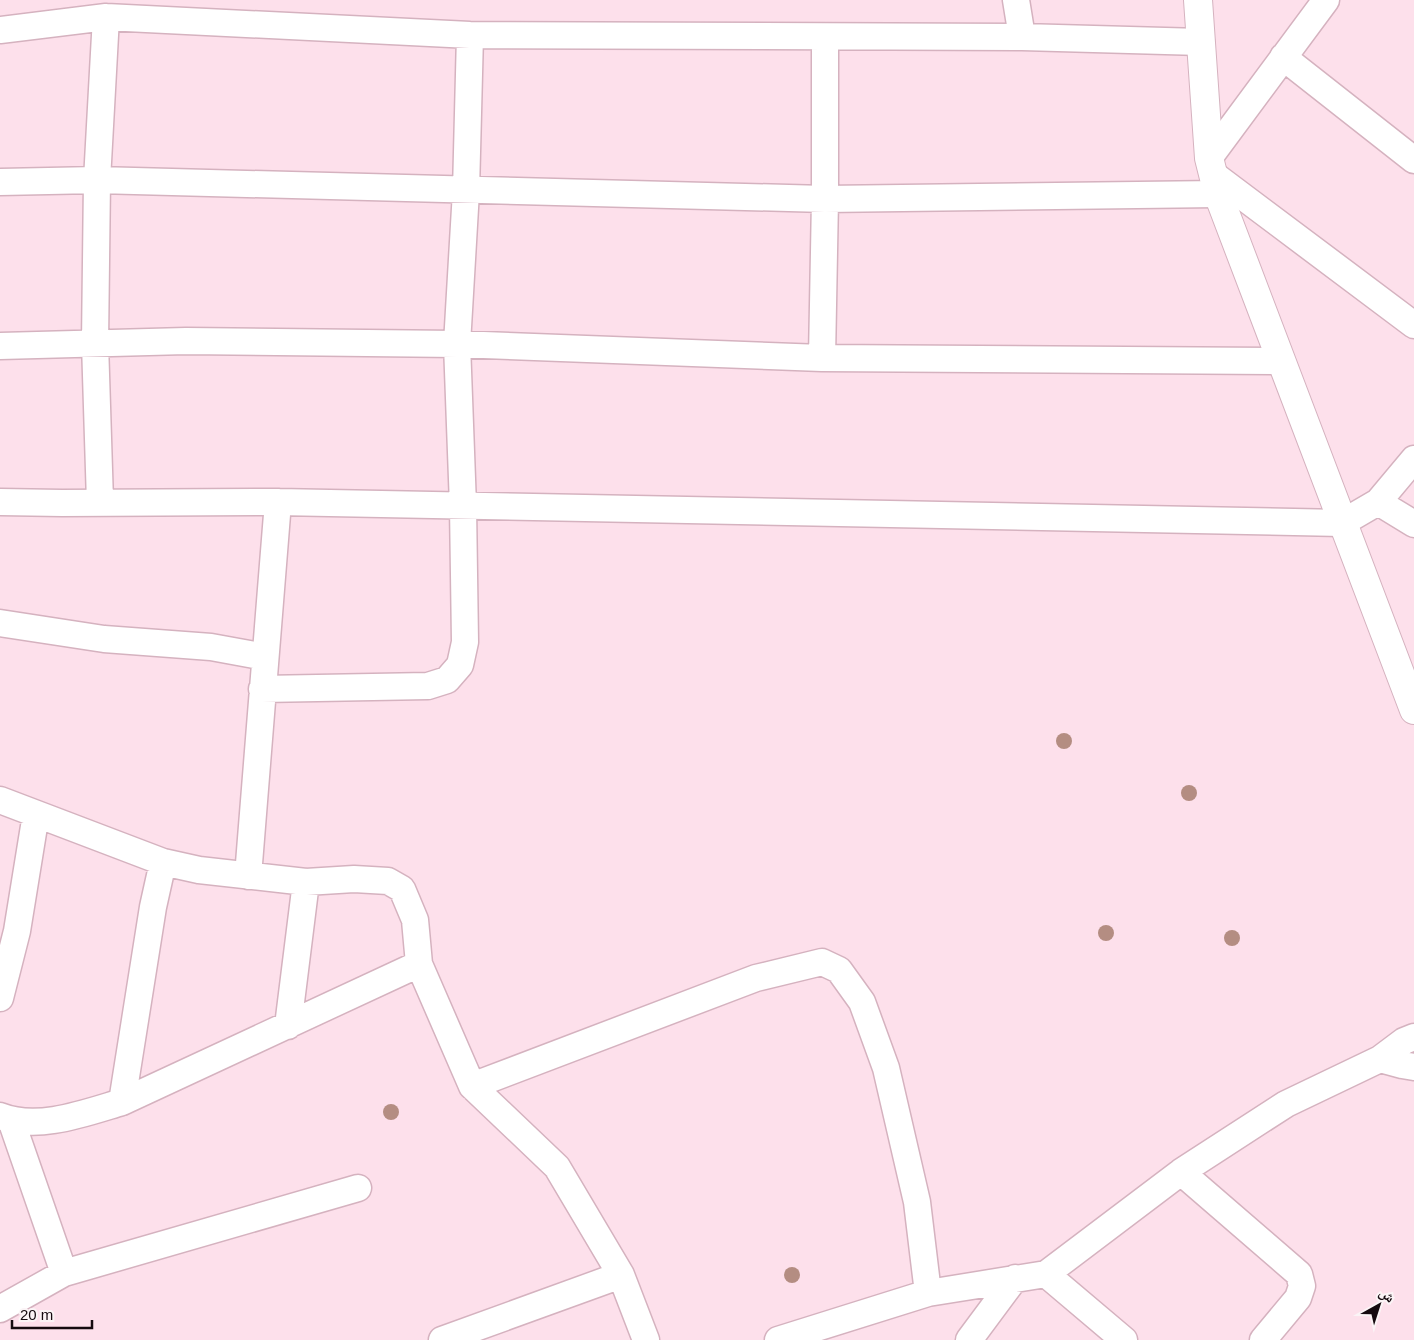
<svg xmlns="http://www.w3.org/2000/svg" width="1414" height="1340" viewBox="0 0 1414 1340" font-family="Helvetica,'Noto Naskh Arabic',sans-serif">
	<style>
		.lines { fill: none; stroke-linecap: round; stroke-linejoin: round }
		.street-casing { stroke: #d5b2bf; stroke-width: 29 }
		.secondary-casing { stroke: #d5b2bf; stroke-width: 30 }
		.street { stroke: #fff; stroke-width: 26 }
		.secondary { stroke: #fff; stroke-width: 28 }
		.tree { fill: #b48d82 }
	</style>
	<rect width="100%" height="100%" fill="#fde0eb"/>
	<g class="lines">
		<g class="street-casing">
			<path id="street" d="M1016 0 1022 37
				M0 30 106 17 470 35 1022 37 1201 42
				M1283 57 1414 160
				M1209 158 1326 0
				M1214 175 1414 325
				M0 182 97 180 825 199 1218 194
				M0 346 186 341 457 344 822 358 1280 361
				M822 358 825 199V37
				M0 502 62 503 278 502 1342 523 1378 502 1414 459
				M100 502 95 343 97 180 106 17
				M1378 502 1414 524
				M0 623 104 639 211 647 265 657
				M262 689 428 686 447 680 460 665 465 642 463 506 457 344 466 191 470 35
				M0 800 163 862 199 870 306 882 354 879 388 881 402 889 415 920 419 964 472 1086 557 1167 621 1275 646 1340
				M248 876 278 502
				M0 998 17 931 36 814
				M288 1026 306 882
				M1380 1059 1402 1065 1414 1067
				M472 1086 756 978 822 962 839 970 862 1002 886 1068 917 1202 928 1293
				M122 1102 153 907 163 862
				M0 1116C38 1131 85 1113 122 1102L419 964
				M11 1120 64 1273
				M1181 1172 1299 1274 1302 1286 1298 1298 1263 1340
				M1046 1274 1124 1340
				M0 1309 64 1273 358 1188
				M442 1340 621 1275
				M778 1340 928 1293 1046 1274 1181 1172 1286 1104 1380 1059 1404 1041 1414 1037
				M969 1340 1015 1278"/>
		</g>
		<g class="secondary-casing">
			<path id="secondary" d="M1198 0 1209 158 1218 194 1414 710"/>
		</g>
		<use href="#street" class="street"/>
		<use href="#secondary" class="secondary"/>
	</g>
	<g class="tree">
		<circle cx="1064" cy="741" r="8"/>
		<circle cx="1189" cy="793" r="8"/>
		<circle cx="1106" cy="933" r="8"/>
		<circle cx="1232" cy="938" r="8"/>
		<circle cx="391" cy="1112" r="8"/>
		<circle cx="792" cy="1275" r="8"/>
	</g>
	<g transform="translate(1379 1305) rotate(39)" stroke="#fbf4f6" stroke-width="4" paint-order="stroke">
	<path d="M0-4L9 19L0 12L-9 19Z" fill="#150a0f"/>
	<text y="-8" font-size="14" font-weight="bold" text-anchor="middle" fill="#150a0f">ش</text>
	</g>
	<path d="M12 1320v8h80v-8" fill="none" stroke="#150a0f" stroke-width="2.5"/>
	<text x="20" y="1320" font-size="15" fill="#150a0f" stroke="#fbf4f6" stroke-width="4" paint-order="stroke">20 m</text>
</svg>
